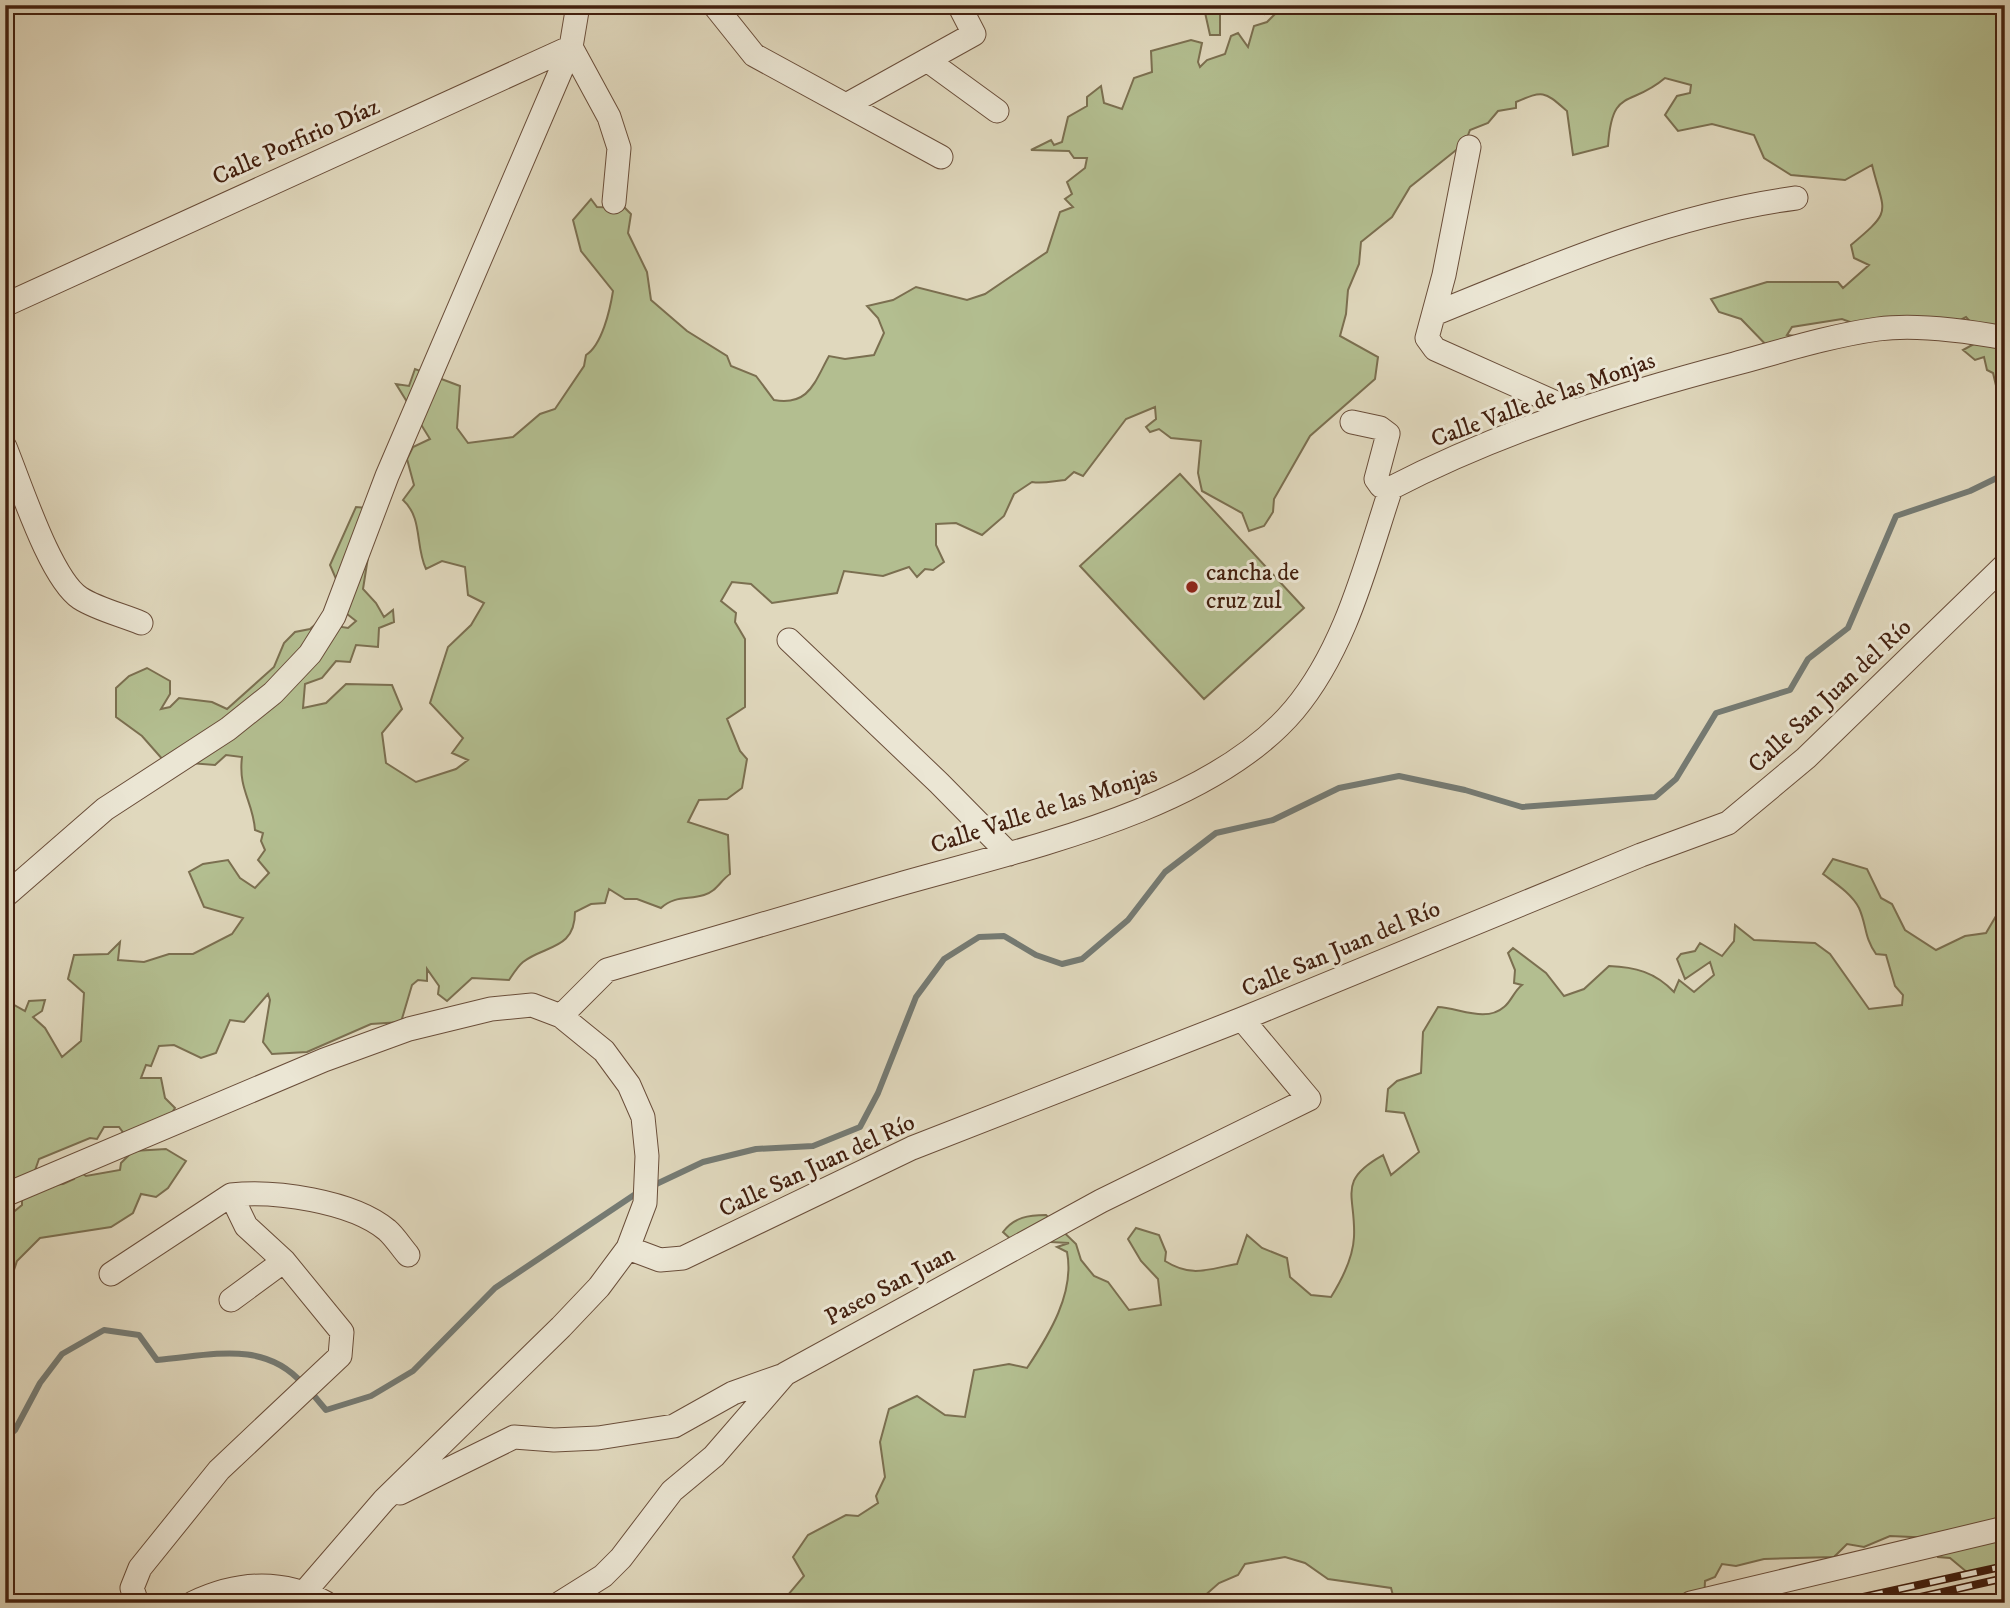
<svg xmlns="http://www.w3.org/2000/svg" width="2010" height="1608" viewBox="0 0 2010 1608" font-family="'IM FELL DW Pica',serif">
	<style>
		.green { fill: #b3be90; stroke: #7b6f50; stroke-width: 2 }
		.lines { fill: none; stroke-linecap: round; stroke-linejoin: round }
		.stream { stroke: #757b74; stroke-width: 6 }
		.minor-casing { stroke: #6a4e3a; stroke-width: 25 }
		.minor { stroke: #ebe6d4; stroke-width: 23 }
		.rail-casing { stroke: #43200f; stroke-width: 8 }
		.rail { stroke: #ebe6d4; stroke-width: 5; stroke-dasharray: 16; stroke-linecap: butt }
		.poi-dot { fill: #8f2418; stroke: #ebe6d4; stroke-width: 2.5 }
		.labels { text-anchor: middle; dominant-baseline: central; stroke-width: 6; stroke-linejoin: round; paint-order: stroke }
		.street-label { font-size: 24px; fill: #43200f; stroke: #ebe6d4 }
		.poi-label { font-size: 24px; fill: #43200f; stroke: #ebe6d4; text-anchor: start }
	</style>
	<rect width="100%" height="100%" fill="#e0d8bd"/>
	<filter id="stains"><feTurbulence type="fractalNoise" baseFrequency=".00286" numOctaves="4"/><feColorMatrix values="0 0 0 0 .2 0 0 0 0 .09 0 0 0 0 .02 0 0 0 .5 -.17"/></filter>
	<radialGradient id="worn" r=".72"><stop offset=".6" stop-color="#630" stop-opacity="0"/><stop offset="1" stop-color="#630" stop-opacity=".3"/></radialGradient>
	<path class="green" d="M1198 5H1264V14L1238 6 1220 13V35H1210L1204 8Z
		M1277 5H2005V401L1999 398 1993 373 1987 370 1984 357 1975 360 1963 350 1985 338 1966 317 1947 327 1888 336 1842 319 1792 327 1787 335 1795 336 1772 351 1741 319 1719 312 1711 299 1767 282H1838L1843 288 1869 265 1854 258 1851 245C1894 209 1884 214 1872 165L1845 180 1791 175 1764 158 1754 135 1712 124 1678 131 1665 115 1677 96 1690 93 1691 85 1665 78C1630 108 1612 86 1608 146L1573 155 1567 111C1544 91 1544 90 1516 102V108L1498 111 1488 123 1470 130 1465 143 1410 187 1392 217 1361 242 1359 264 1348 290 1346 314 1340 336 1378 357 1375 379 1310 436 1274 499 1273 512 1264 526 1249 531 1242 513 1202 491 1198 473 1201 441 1171 438 1159 429 1150 432 1146 427 1156 419 1155 407 1126 419 1083 476 1074 472 1065 480C1053 481 1044 484 1032 482L1014 494 1004 516 982 535 956 523 936 524V545L944 562 933 570 925 569 917 577 909 567 883 576 844 571 837 593 772 603 751 584 732 582 721 601 736 613 735 622 745 639V707L727 719 740 751 747 759 742 788 727 799 699 800 688 822 728 835 730 874C720 881 716 892 704 895 689 900 675 895 661 908L637 899H625L609 889 605 903 591 904 575 912C575 950 545 945 523 962 518 966 513 974 509 980L472 978 447 1001 438 994 439 986 427 969V981L418 980 412 985 401 1022 371 1024 307 1052 272 1054 263 1042 270 1000 268 994 244 1022 230 1020 216 1053 201 1058 174 1045 159 1046 151 1066 146 1065 141 1078H161L165 1098 175 1108 168 1119 125 1135 119 1127H104L97 1139 90 1138 39 1159 32 1179 22 1184 5 1174 7 1001 25 1011 29 1001 45 1000 42 1011 33 1017 45 1028 62 1057 81 1041 84 993 68 979 74 955 108 954 120 942 118 960 144 962 169 954H193L232 934 243 918 204 907 189 872 203 864 228 860 240 878 255 888 269 873 258 860 265 850 261 841 263 833 255 830C253 801 238 790 242 757L226 755 215 765 164 761 142 736 116 717V688L129 676 147 668 170 681V694L161 709 170 707 179 698 212 702 227 709 274 667 284 643 295 632 310 629 317 623 348 628 356 621 342 610 340 588 330 565 356 507 367 508 372 532 363 589 376 603 384 617 393 610 394 622 379 628 378 647 356 645 350 662 336 661 322 678 305 684 303 708 326 703 346 684 392 685 402 709 382 733 386 763 416 782 456 769 468 760 452 753 463 738 430 703 448 647 471 625 484 603 468 595 465 567 442 561 426 569C415 546 423 518 403 500L414 485 407 459 413 447 430 439 396 384 409 386 415 369 460 386 457 428 468 443 513 437 540 414 555 409 584 366 586 355C602 345 610 310 613 291L581 251 573 220 591 199 597 207 625 208 631 214 628 233 647 272 651 300 687 331 727 356 731 366 756 376 774 400C809 406 814 383 829 356L845 359 874 355 884 333 878 318 867 306 893 300 916 287 967 300 985 294 1047 252 1060 212 1073 207 1065 199 1072 194 1067 182 1085 168 1087 158H1074L1069 151 1031 150 1051 140 1054 145 1062 142 1068 117 1087 106V97L1101 86 1104 103 1122 109 1134 78 1152 72 1151 51 1191 40 1202 43 1198 62 1200 67 1207 60 1225 54 1231 36 1238 33 1248 47 1254 26 1267 22 1277 12Z
		M1180 474 1304 608 1204 699 1080 566Z
		M1833 859 1867 869 1881 898 1892 904 1905 930 1936 950 1965 936 1986 933 1999 911 2005 915V1568L1968 1573 1950 1558 1938 1557 1934 1538 1890 1536 1864 1547 1847 1544 1834 1557 1764 1559 1736 1566 1722 1564 1715 1577 1705 1581 1704 1603H1395L1391 1588 1328 1579 1305 1563 1285 1557 1245 1564 1238 1575 1219 1583 1202 1598 1167 1600 1166 1603H1158V1598C1127 1608 1075 1581 1035 1603H777L783 1601 804 1576 793 1557 808 1535 846 1515 858 1516 878 1503 876 1496 885 1477 880 1442 889 1409 917 1396 945 1415 965 1417 974 1370 1009 1364 1027 1368C1049 1335 1075 1293 1067 1252L1057 1247 1069 1243 1032 1241 1017 1245 1003 1232C1014 1217 1029 1215 1046 1215L1076 1244 1081 1260 1094 1276 1108 1282 1129 1310 1161 1305 1158 1279 1141 1261 1128 1239 1136 1228 1159 1235 1166 1252 1165 1261C1192 1278 1208 1269 1237 1264L1247 1235 1262 1248 1287 1258 1290 1277 1311 1295 1331 1297C1341 1281 1353 1258 1354 1237 1356 1195 1336 1181 1383 1155L1391 1175 1419 1152 1404 1113 1386 1111 1388 1089 1397 1081 1421 1073 1423 1032 1438 1007C1459 1008 1486 1023 1504 1007 1511 1002 1514 991 1522 985L1514 983 1515 970 1508 953 1513 948 1546 973 1564 996 1584 989 1609 966C1635 967 1655 972 1674 992L1679 980 1694 992 1714 975 1710 962 1685 979 1677 959 1681 954 1695 951 1700 943 1722 956 1734 941 1735 925 1754 940 1815 943 1830 954 1869 1009 1902 1005 1903 995 1895 986 1886 955 1876 954C1864 937 1867 926 1859 908 1852 894 1835 883 1823 874Z
		M166 1149 186 1161 168 1188 156 1197 141 1194 133 1213 111 1227 40 1238 17 1261 11 1279 5 1282V1219L22 1205V1197L29 1187 63 1184 74 1179 69 1164 86 1176 120 1170 121 1163 133 1151Z"/>
	<g class="lines">
		<path class="stream" d="M650 1187 703 1162 756 1149 813 1146 860 1127 878 1093 916 997 944 959 979 937 1004 936 1036 955 1062 964 1082 959 1128 920 1165 872 1216 833 1273 820 1339 788 1399 776 1465 790 1522 807 1655 797 1676 779 1716 713 1790 690 1808 659 1848 628 1896 516 1970 491 2005 474
			M310 1391 326 1410 371 1396 413 1371 495 1288 640 1191
			M5 1439 15 1430 40 1383 62 1354 104 1330 139 1335 157 1360C209 1356 263 1339 302 1383"/>
		<g class="minor-casing">
			<path id="minor" d="M714 5 754 55 941 157
				M571 47 609 117 619 148 614 202
				M927 60 997 111
				M848 104 974 34 959 5
				M1469 147 1444 275 1427 338 1435 349 1574 411
				M5 305 571 47
				M1434 314C1552 266 1669 215 1796 198
				M1352 422 1380 428 1388 434 1376 479 1381 486 1391 488
				M5 447C20 483 50 578 80 598 97 609 122 615 141 623
				M789 640 939 783 1009 854
				M5 896 105 809 228 729 273 693 310 654 334 616 387 476 571 47 578 5
				M561 1016 607 970C700 943 793 915 886 888 1012 851 1207 813 1294 710 1346 648 1366 563 1391 488 1499 432 1616 395 1734 364 1782 351 1829 336 1878 329 1916 324 1967 331 2005 338
				M5 1195 324 1060 409 1029 491 1009 532 1005 561 1016 604 1051 629 1085 643 1117 647 1156 645 1203 628 1248 599 1287 561 1327 384 1500 295 1603
				M628 1248 660 1260 683 1258 912 1148 1242 1019 1641 855 1728 823 1806 758 2005 565
				M111 1274 231 1195
				M231 1300 284 1261
				M400 1493 514 1437 554 1440 598 1438 674 1426 733 1393 781 1376
				M137 1603 132 1588 140 1568 219 1470 340 1356 342 1332 284 1261 246 1226 231 1195C274 1190 352 1201 387 1230 395 1237 401 1247 408 1255
				M193 1603C237 1582 282 1579 326 1603
				M560 1603 603 1576 621 1558 672 1491 714 1456 785 1374 1101 1201 1309 1099 1242 1019
				M1691 1603 2005 1528"/>
		</g>
		<use href="#minor" class="minor"/>
		<g class="rail-casing">
			<path id="rail" d="M1836 1603 2005 1566
				M1894 1603 2005 1578"/>
		</g>
		<use href="#rail" class="rail"/>
	</g>
	<circle class="poi-dot" cx="1192" cy="587" r="7"/>
	<g class="labels">
		<g class="street-label">
			<text transform="translate(296 142) rotate(-24)">Calle Porfirio Díaz</text>
			<text transform="translate(1543 400) rotate(-20)">Calle Valle de las Monjas</text>
			<text transform="translate(1830 696) rotate(-43)">Calle San Juan del Río</text>
			<text transform="translate(1044 810) rotate(-18)">Calle Valle de las Monjas</text>
			<text transform="translate(1341 949) rotate(-23)">Calle San Juan del Río</text>
			<text transform="translate(817 1166) rotate(-25)">Calle San Juan del Río</text>
			<text transform="translate(890 1286) rotate(-28)">Paseo San Juan</text>
		</g>
		<g class="poi-label">
			<text x="1206" y="573">cancha de<tspan x="1206" dy="28">cruz zul</tspan></text>
		</g>
	</g>
	<rect width="2010" height="1608" fill="none" stroke="#e0d8bd" stroke-width="28"/>
	<rect x="7" y="7" width="1996" height="1594" fill="none" stroke="#43200f" stroke-width="3.5"/>
	<rect x="14" y="14" width="1982" height="1580" fill="none" stroke="#43200f" stroke-width="2"/>
	<rect width="100%" height="100%" filter="url(#stains)"/>
	<rect width="100%" height="100%" fill="url(#worn)"/>
</svg>
